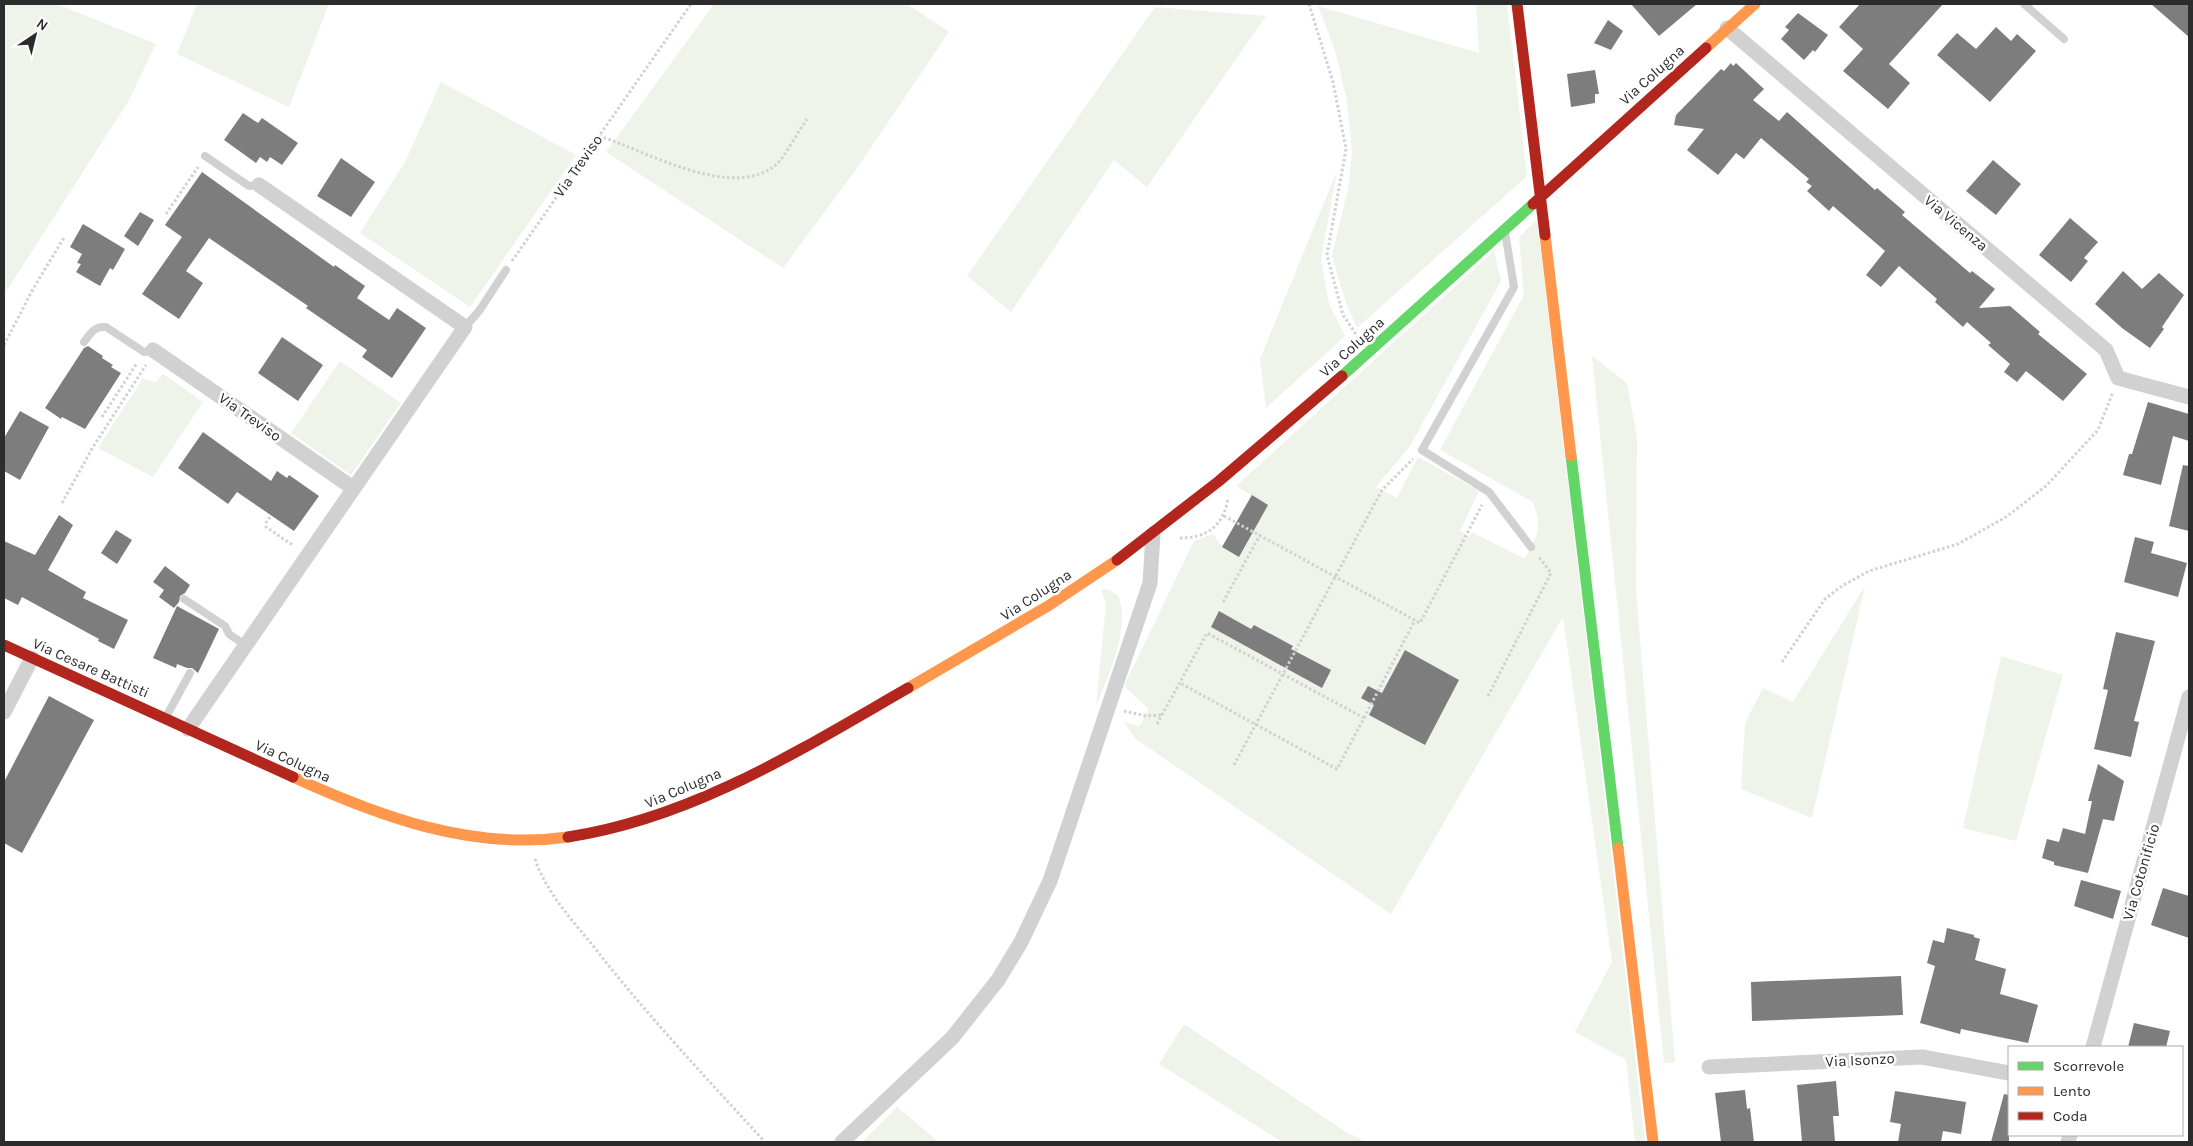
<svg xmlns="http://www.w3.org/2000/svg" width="2193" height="1146" viewBox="0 0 2193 1146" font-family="Karla,sans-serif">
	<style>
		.green { fill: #eef4ea }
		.building { fill: #7d7d7d }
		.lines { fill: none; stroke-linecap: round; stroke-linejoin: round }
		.path { stroke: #d1d1d1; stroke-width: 3; stroke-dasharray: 2.5 2.5; stroke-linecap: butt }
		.lane { stroke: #d1d1d1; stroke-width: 8 }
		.street { stroke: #d1d1d1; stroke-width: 15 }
		.fast { stroke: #63d668; stroke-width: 11 }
		.slow { stroke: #ff974d; stroke-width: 11 }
		.jam { stroke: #b3261e; stroke-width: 11 }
		.labels { text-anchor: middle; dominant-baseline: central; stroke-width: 5; stroke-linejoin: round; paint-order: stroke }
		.street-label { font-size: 15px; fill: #2c2c2c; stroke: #fff }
	</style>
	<rect width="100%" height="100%" fill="#fff"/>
	<path class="green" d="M4 4H57L156 44 129 100 4 295Z
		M197 4H329L289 107 177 54Z
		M714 4H907L949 32 855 171 783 268 606 152Z
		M1476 4H1507L1527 176 1357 328 1346 303 1332 256 1348 188 1352 153 1347 101 1335 50 1318 6 1479 53Z
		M1155 7 1266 16 1147 187 1114 160 1011 312 967 276Z
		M441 82 576 155 470 307 360 233 405 162Z
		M1337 171 1321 259 1329 304 1345 336 1266 408 1260 359Z
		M1537 219 1645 1142H1635L1626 1060 1575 1032 1612 962 1563 617 1391 914 1136 739 1123 721 1139 727 1149 709 1124 686 1194 541 1213 534 1222 547 1243 513 1242 511 1251 495 1236 486 1494 251 1501 281 1410 446 1376 487 1397 498 1418 457 1479 491 1460 531 1469 536 1472 532 1525 559C1537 535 1543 529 1533 502L1440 450 1524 295 1519 237Z
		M1592 356 1627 383 1637 438 1636 591 1675 1062 1664 1063Z
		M340 361 401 403 351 475 291 433Z
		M163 374 203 402 153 477 98 448 143 378 155 383Z
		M1865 586 1812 818 1741 789 1745 723 1763 688 1793 702Z
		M1108 589 1118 596C1132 623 1107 680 1096 706L1106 604 1101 590Z
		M2001 656 2063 675 2016 841 1963 828Z
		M1184 1024 1346 1132 1366 1142H1282L1159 1064Z
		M897 1107 939 1142H862Z"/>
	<path class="building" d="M1631 4H1697L1659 36Z
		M1860 4H1943L1889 64 1910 83 1888 109 1843 71 1863 49 1839 27Z
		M2151 4H2189V37Z
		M1798 13 1828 35 1815 52 1813 50 1804 60 1781 39 1789 30 1785 27Z
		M1608 20 1623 31 1611 50 1594 43Z
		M1996 27 2011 41 2017 34 2036 51 1990 102 1937 55 1957 33 1976 49Z
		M1731 63 1733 66 1736 63 1764 89 1753 100 1779 121 1787 112 1875 190 1877 188 1905 212 1902 215 1970 273 1972 271 1995 289 1979 308 2010 306 2040 332 2038 334 2087 374 2063 401 2026 371 2017 382 2004 372 2010 364 1988 345 1991 343 1967 322 1963 327 1935 302 1937 299 1899 266 1881 287 1866 275 1885 251 1833 206 1829 211 1807 191 1812 186 1806 182 1809 179 1761 138 1744 159 1736 153 1718 175 1687 150 1704 129 1674 125 1676 115 1721 69 1724 71Z
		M1595 70 1599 94H1595V103L1571 107 1567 74Z
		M243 113 258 123 262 118 298 143 282 165 270 157 267 162 260 157 256 163 224 140Z
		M341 158 375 182 351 217 317 196Z
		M1993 160 2021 184 1996 215 1966 191Z
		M202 172 334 267 335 265 365 286 357 298 389 320 397 308 426 328 392 378 362 357 367 350 306 308 308 306 209 238 186 271 203 283 179 319 142 294 182 237 165 225Z
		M140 212 154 220 138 246 124 236Z
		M2070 218 2098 242 2084 258 2088 261 2071 282 2039 255Z
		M83 224 125 249 113 270 110 268 100 286 76 272 81 264 77 263 82 254 70 247Z
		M2123 271 2142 289 2159 273 2184 295 2162 327 2164 329 2150 348 2122 328 2095 304Z
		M282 337 323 365 298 401 258 373Z
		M88 346 103 356 102 358 113 365 111 367 121 373 85 429 62 417 61 419 45 408 84 348Z
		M2148 402 2189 414V441L2173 436 2161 485 2123 475 2129 454H2132Z
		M20 411 49 427 20 480 4 471V438Z
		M203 432 271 481 277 471 287 478 289 475 319 496 294 531 237 492 228 504 178 468Z
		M2183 465 2189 466V531L2169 526Z
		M1252 495 1268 505 1239 557 1222 547Z
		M59 515 73 525 48 570 86 592 83 598 128 620 114 649 98 641 99 639 22 597 18 605 4 598V541L35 555Z
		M116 530 132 540 117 564 101 553Z
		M2135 537 2154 542 2151 553 2187 563 2178 597 2124 582Z
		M165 566 190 585 185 593 180 596 179 602 174 608 159 597 164 590 153 582Z
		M177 606 219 629 198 673 192 668H187L177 664 176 668 153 658Z
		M1219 611 1251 629 1254 625 1293 646 1291 649 1331 670 1322 688 1211 627Z
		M2116 632 2155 641 2134 721 2139 722 2131 757 2094 749 2108 690 2103 689Z
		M1405 650 1459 680 1425 745 1369 715 1374 705 1361 698 1368 686 1382 693Z
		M49 696 94 720 22 853 4 843V782Z
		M2098 764 2124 781 2114 821 2103 819 2088 873 2054 865V862L2042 858 2047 839 2059 842 2063 828 2085 834 2092 801H2088Z
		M2081 880 2121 891 2113 919 2074 906Z
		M2163 888 2189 896V938L2151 925Z
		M1947 928 1974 935V937L1980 939 1975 960 2006 969 2000 994 2038 1005 2028 1043 1961 1029 1960 1034 1920 1023 1935 966 1927 963 1933 940 1944 943Z
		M1901 976 1903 1015 1752 1021 1751 982Z
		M2134 1023 2170 1031 2166 1047H2128Z
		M1836 1081 1839 1116H1833L1835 1142H1802L1797 1085Z
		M1745 1090 1747 1109 1750 1108 1754 1142H1721L1715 1093Z
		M1895 1091 1966 1102 1961 1134 1943 1131 1941 1142H1898L1901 1124 1890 1122Z
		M2004 1094 2009 1095V1142H1991Z"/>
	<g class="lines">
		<path class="path" d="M1309 4 1333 82 1346 149 1327 255 1343 315 1358 337
			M599 136C647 151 732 202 777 164 785 156 799 130 807 119
			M166 214 198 167
			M512 261 691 4
			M4 345 33 289 65 236
			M102 417 137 363
			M62 503 93 447 146 365
			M1224 516 1420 623 1482 505
			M270 517 266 523V527L294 546
			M1180 538C1207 538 1223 526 1228 499
			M1223 602 1260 535
			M1782 662 1825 599 1842 586 1869 571 1958 544 2006 517 2046 486 2098 430 2113 392
			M1488 696 1551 573 1539 557
			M1124 711 1146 716 1162 715
			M1364 718 1415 620
			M1157 724 1207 633 1364 718 1337 769 1180 683
			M1234 765 1382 490 1413 459
			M535 859C546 892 572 920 594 947 647 1015 706 1078 765 1142"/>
		<path class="lane" d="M2024 4 2064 39
			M205 156 249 186 259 185
			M1505 232 1514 287 1422 450 1489 492 1531 547
			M465 327 479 311 506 270
			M84 342C90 334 94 326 106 327L144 352 153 350
			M184 599 225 626 229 634 245 645
			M166 717 190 673"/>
		<path class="street" d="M1727 28 2106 350 2118 378 2189 397
			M153 350 353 488
			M4 712 32 658
			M188 729 465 327 259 185
			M2093 1047 2189 697
			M1709 1067 1922 1057 2009 1073
			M842 1142 952 1038 998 980 1021 942 1050 881 1150 583 1153 534
			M2068 1142 2070 1135"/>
		<path class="fast" d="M1342 376 1533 204
			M1571 456 1618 848"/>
		<path class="slow" d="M1706 48 1755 4
			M1545 235 1571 456
			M908 688 1048 606 1117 560
			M293 777C378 816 472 851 568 837
			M1618 848 1653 1142"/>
		<path class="jam" d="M1517 4 1545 235
			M1533 204 1706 48
			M1117 560 1219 481 1342 376
			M4 645 293 777
			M568 837C693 818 800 750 908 688"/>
	</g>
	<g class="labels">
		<g class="street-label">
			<text transform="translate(1652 75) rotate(-42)">Via Colugna</text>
			<text transform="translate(578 166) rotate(-55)">Via Treviso</text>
			<text transform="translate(1956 223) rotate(40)">Via Vicenza</text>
			<text transform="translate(1352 347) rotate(-42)">Via Colugna</text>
			<text transform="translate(250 417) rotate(35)">Via Treviso</text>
			<text transform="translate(1036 595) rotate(-33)">Via Colugna</text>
			<text transform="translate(91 668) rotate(24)">Via Cesare Battisti</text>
			<text transform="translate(293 761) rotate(25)">Via Colugna</text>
			<text transform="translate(683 788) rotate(-23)">Via Colugna</text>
			<text transform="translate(2141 872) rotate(-74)">Via Cotonificio</text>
			<text transform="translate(1860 1060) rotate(-3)">Via Isonzo</text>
		</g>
	</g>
	<rect width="2193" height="1146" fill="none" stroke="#2c2c2c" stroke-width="10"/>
	<rect x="2008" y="1046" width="175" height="90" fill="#ffffff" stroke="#ababab"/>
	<rect x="2018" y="1062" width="25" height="8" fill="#63d668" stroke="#ababab"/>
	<text x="2053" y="1071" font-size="15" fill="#2c2c2c">Scorrevole</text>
	<rect x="2018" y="1087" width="25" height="8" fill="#ff974d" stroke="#ababab"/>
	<text x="2053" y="1096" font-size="15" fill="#2c2c2c">Lento</text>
	<rect x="2018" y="1112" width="25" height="8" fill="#b3261e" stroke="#ababab"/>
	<text x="2053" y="1121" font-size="15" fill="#2c2c2c">Coda</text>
	<g transform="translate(35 35) rotate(35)" stroke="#ffffff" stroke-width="4" paint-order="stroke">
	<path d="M0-4L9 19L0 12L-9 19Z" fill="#2c2c2c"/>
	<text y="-8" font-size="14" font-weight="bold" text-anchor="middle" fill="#2c2c2c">N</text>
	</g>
</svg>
